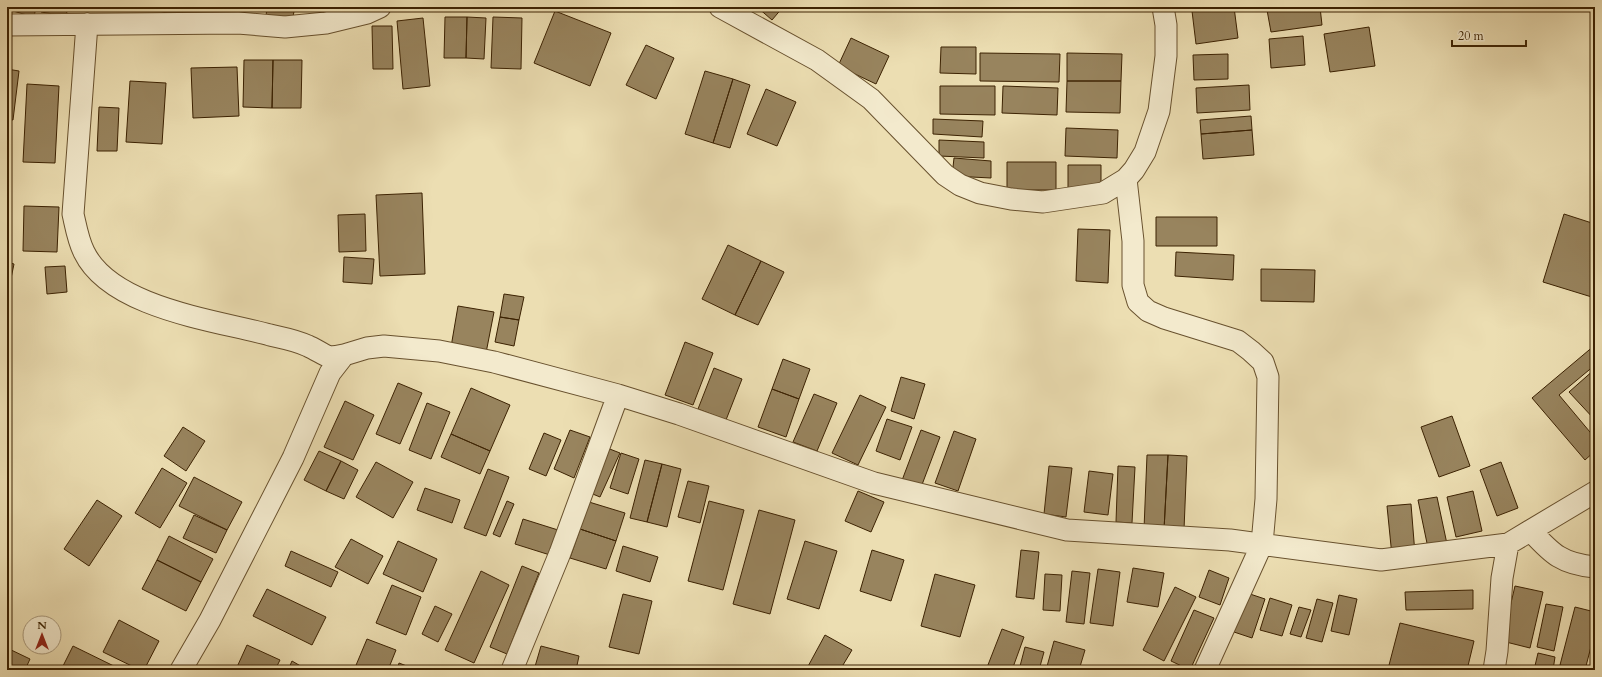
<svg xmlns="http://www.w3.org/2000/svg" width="1602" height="677" viewBox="0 0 1602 677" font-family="Cardo,serif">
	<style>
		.building { fill: #98845e; stroke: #3c2202 }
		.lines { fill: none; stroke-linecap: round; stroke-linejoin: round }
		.street-casing { stroke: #68512e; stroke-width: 23 }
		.street { stroke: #f3eacd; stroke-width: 21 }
	</style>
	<rect width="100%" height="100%" fill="#ecdeb2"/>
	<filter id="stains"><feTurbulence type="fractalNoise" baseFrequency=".005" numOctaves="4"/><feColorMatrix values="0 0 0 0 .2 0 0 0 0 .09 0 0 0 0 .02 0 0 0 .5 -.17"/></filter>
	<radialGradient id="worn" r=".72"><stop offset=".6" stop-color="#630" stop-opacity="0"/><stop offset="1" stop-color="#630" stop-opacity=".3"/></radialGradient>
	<path class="building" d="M15 7H36L34 17 13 11Z
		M42 7H68L66 16 41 12Z
		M157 7H183L180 17 156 10Z
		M267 7H295L292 21 266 16Z
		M310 7H339L337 15Z
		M757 7H783L772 20Z
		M1227 7H1234L1238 38 1196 44 1192 11Z
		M1287 7H1320L1322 25 1271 32 1267 10Z
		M555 11 611 33 590 86 534 63Z
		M445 17H467L466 58H444Z
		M467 17 486 18 484 59 466 58Z
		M493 17 522 18 521 69 491 68Z
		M423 18 430 86 403 89 397 21Z
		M372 26H392L393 69H373Z
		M1369 27 1375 66 1330 72 1324 34Z
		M1303 36 1305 65 1271 68 1269 39Z
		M851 38 889 56 876 84 838 66Z
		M646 45 674 58 656 99 626 85Z
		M941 47H976V74L940 73Z
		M980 53 1060 54 1059 82 980 81Z
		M1067 53 1122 54 1121 81H1067Z
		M1228 54V79L1194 80 1193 55Z
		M244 60H273L272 108 243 107Z
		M273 60H302L301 108H272Z
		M237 67 239 116 193 118 191 68Z
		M7 69 19 71 13 120 7 119Z
		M705 71 733 79 713 143 685 134Z
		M733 79 750 85 730 148 713 143Z
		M130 81 166 83 162 144 126 142Z
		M1067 81H1121L1120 113 1066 112Z
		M27 84 59 86 55 163 23 162Z
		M1249 85 1250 110 1197 113 1196 88Z
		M940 86H995V115L940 114Z
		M1003 86 1058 88 1057 115 1002 113Z
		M766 89 796 102 777 146 747 134Z
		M99 107 119 108 117 151H97Z
		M1251 116 1252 130 1201 134 1200 120Z
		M933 119 983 121 982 137 933 134Z
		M1066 128 1118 130 1117 158 1065 156Z
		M1252 130 1254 155 1203 159 1201 134Z
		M939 140 984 142V158L939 156Z
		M954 158 991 161V178L952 176Z
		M1007 162H1056V190H1007Z
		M1068 165H1101V189H1068Z
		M422 193 425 274 380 276 376 195Z
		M24 206 59 207 57 252 23 251Z
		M365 214 366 251 339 252 338 215Z
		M1564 214 1595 224V298L1543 282Z
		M1156 217H1217V246H1156Z
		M1078 229 1110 230 1108 283 1076 281Z
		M728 245 761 261 735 315 702 299Z
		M1176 252 1234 255 1233 280 1175 276Z
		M344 257 374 259 372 284 343 282Z
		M761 261 784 272 758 325 735 315Z
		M7 262 14 264 9 288H7Z
		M65 266 67 292 47 294 45 267Z
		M1261 269 1315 270 1314 302 1261 301Z
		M504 294 524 297 519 320 500 317Z
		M458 306 494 312 486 353 451 347Z
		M500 317 519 320 514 346 495 342Z
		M685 342 713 353 693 405 665 395Z
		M1595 345V365L1559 395 1595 438V451L1585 460 1532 398Z
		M783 359 810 369 799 399 772 389Z
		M714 368 742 379 726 420 698 409Z
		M1595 369V420L1569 392Z
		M901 377 925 384 914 419 891 411Z
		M398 383 422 393 400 444 376 434Z
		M471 388 510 405 490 451 451 434Z
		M772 389 799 399 786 437 758 427Z
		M814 394 837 403 817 451 793 442Z
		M860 395 886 407 858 465 832 453Z
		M345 401 374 415 353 460 324 447Z
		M427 403 450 412 431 459 409 450Z
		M1452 416 1470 466 1439 477 1421 427Z
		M887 419 912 427 900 460 876 451Z
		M183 427 205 441 186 471 164 456Z
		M570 430 590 437 574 478 554 469Z
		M921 430 940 437 920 490 901 483Z
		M954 431 976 439 958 491 935 483Z
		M544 433 561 440 546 476 529 469Z
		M451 434 490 451 480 474 441 457Z
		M602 446 620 453 600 497 583 490Z
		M319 451 341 461 326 491 304 480Z
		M621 453 639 459 628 494 610 488Z
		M1147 455H1168L1164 530 1144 529Z
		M1168 455 1187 456 1184 530H1164Z
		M645 460 662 464 647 522 630 518Z
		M341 461 358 470 344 499 326 491Z
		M376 462 413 482 393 518 356 497Z
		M1501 462 1518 508 1497 516 1480 470Z
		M662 464 681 469 667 527 647 522Z
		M1049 466 1072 468 1066 517 1044 514Z
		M1118 466 1135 467 1132 523 1116 522Z
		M162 468 187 483 160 528 135 513Z
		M488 469 509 477 486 536 464 528Z
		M1089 471 1113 474 1108 515 1084 512Z
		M194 477 242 502 227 530 179 506Z
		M688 481 709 486 700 523 678 517Z
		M425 488 460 500 452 523 417 510Z
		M858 491 884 502 871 532 845 521Z
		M1473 491 1482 531 1456 537 1447 497Z
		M1437 497 1447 544 1428 548 1418 500Z
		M97 500 122 516 89 566 64 549Z
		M507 501 514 504 500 537 493 534Z
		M709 501 744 510 723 590 688 581Z
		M589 502 625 513 616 541 580 529Z
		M1411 504 1415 554 1392 556 1387 506Z
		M759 510 795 520 770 614 733 604Z
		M194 515 227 530 216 553 183 538Z
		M523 519 558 530 550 555 515 544Z
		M580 529 616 541 606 569 570 558Z
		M169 536 213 559 201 582 157 560Z
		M351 539 383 556 368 584 335 567Z
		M398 541 437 559 423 592 383 574Z
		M805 541 837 551 819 609 787 599Z
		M623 546 658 557 650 582 616 571Z
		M872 550 904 560 891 601 860 591Z
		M1021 550 1039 552 1034 599 1016 597Z
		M291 551 338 572 331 587 285 566Z
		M157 560 201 582 186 611 142 589Z
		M522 566 539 573 507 654 490 647Z
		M1133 568 1164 573 1158 607 1127 602Z
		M1098 569 1120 572 1113 626 1090 623Z
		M1209 570 1229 578 1220 605 1199 597Z
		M481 571 509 585 474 663 445 650Z
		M1072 571 1090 573 1084 624 1066 622Z
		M935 574 975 585 960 637 921 626Z
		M1045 574 1062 575 1060 611 1043 610Z
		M392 585 421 597 406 635 376 623Z
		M1515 586 1543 592 1530 648 1502 641Z
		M1175 587 1196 597 1164 661 1143 650Z
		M267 589 326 617 312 645 253 616Z
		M1473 590V609L1406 610 1405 592Z
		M1244 592 1265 599 1252 638 1231 631Z
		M623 594 652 601 639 654 609 647Z
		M1339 595 1357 599 1349 635 1331 631Z
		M1270 598 1292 605 1282 636 1260 630Z
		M1317 599 1333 603 1322 642 1306 638Z
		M1546 604 1563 607 1554 651 1537 647Z
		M435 606 452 614 438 642 422 634Z
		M1299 607 1311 610 1301 637 1290 634Z
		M1575 607 1595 612V631L1585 670H1579L1560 665Z
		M1194 610 1214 618 1190 670 1171 661Z
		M119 620 159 641 144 670H140L103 652Z
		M1400 623 1474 641 1467 670 1388 669Z
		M1002 629 1024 637 1012 670H986Z
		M825 635 852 650 840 670H806Z
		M367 639 396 650 388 670H354Z
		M1054 641 1085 650 1079 670H1046Z
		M247 645 280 660 275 670H243L237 667Z
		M73 646 122 670H61Z
		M541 646 579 656 576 670H534Z
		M1025 647 1044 652 1039 670H1019Z
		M7 648 30 659 25 670H7Z
		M1538 653 1555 657 1553 670H1534Z
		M292 661 304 668 303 670H288Z
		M399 663 417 670H397Z"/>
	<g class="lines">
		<g class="street-casing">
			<path id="street" d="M720 7 817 60 871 99 945 175 960 185 980 193 1011 199 1043 202 1103 193 1126 179 1134 170 1145 152 1159 111 1166 56V25L1163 7
				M87 24 73 214C76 227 78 240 84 252 111 308 215 320 270 335 283 338 296 340 308 346 313 348 326 356 329 357 334 357 340 356 344 355
				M7 25 238 23 285 27 326 23 367 13 380 7
				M1126 179 1133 241V285L1138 302 1148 311 1164 318 1238 341 1251 351 1263 362 1268 377 1266 499 1262 544 1205 670
				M1531 531C1552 554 1562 564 1595 567
				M181 670 210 620 293 458 330 373 344 355 367 348 384 346 439 351 494 362 618 395 679 414 874 483 1067 530 1230 540 1381 560 1508 544 1595 492
				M512 670 560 553 618 395
				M1494 670 1497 651 1502 578 1508 544"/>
		</g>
		<use href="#street" class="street"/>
	</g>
	<rect width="1602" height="677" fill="none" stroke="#ecdeb2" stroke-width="24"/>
	<rect x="8" y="8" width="1586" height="661" fill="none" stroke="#3c2202" stroke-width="2"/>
	<rect x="12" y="12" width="1578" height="653" fill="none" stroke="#3c2202"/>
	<g transform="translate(42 635)"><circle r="19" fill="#f3eacd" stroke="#aa9a7c"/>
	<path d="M0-3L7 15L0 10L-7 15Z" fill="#8f2418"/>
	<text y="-6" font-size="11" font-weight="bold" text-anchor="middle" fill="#3c2202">N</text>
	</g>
	<path d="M1452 40v6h74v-6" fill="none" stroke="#3c2202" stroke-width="2"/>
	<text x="1458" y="40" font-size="12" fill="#3c2202" stroke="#f3eacd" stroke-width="3" paint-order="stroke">20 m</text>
	<rect width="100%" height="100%" filter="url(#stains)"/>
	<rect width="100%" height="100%" fill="url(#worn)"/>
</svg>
